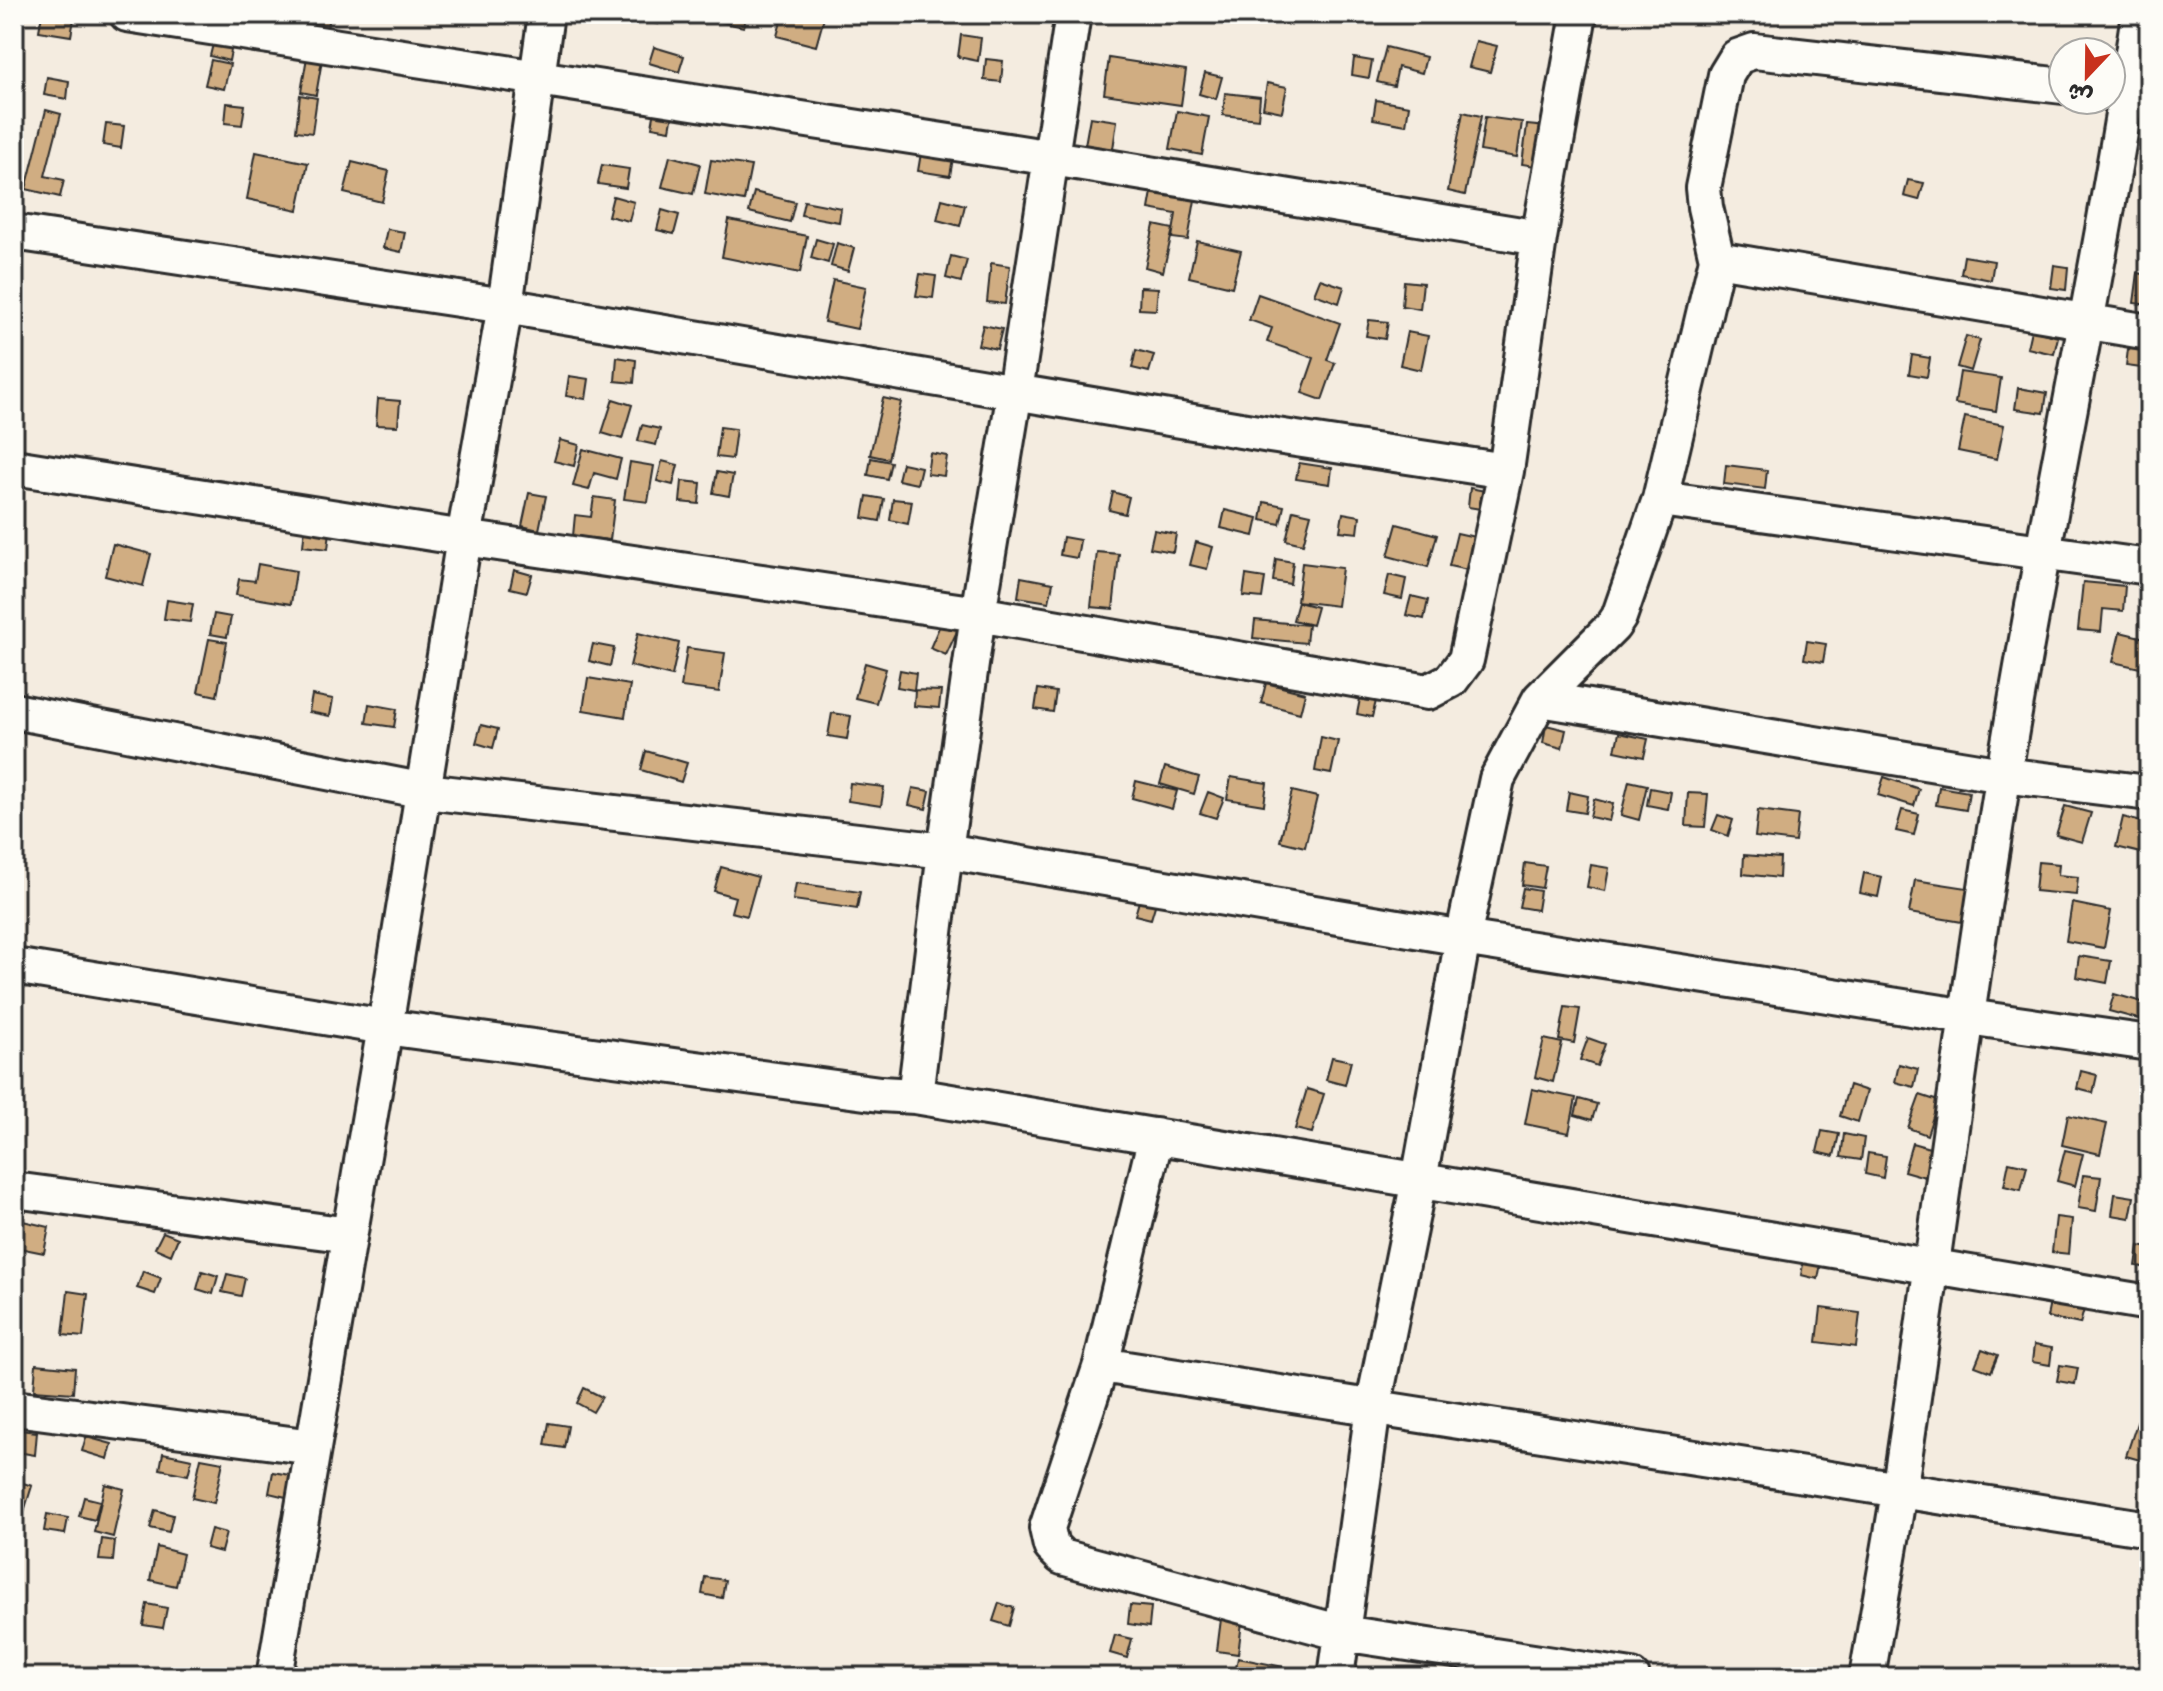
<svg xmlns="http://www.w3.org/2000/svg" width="2163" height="1691" viewBox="0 0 2163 1691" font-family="Sriracha,'Playpen Sans Arabic',sans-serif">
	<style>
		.building { fill: #d0ad82; stroke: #2b2b2b; stroke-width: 2 }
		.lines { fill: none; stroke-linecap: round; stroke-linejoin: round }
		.street-casing { stroke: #2b2b2b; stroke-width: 40 }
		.street { stroke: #fdfcf7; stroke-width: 34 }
	</style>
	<rect width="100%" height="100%" fill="#f4ece0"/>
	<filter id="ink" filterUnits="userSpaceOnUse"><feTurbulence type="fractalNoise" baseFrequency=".0125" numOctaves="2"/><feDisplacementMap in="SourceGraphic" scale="16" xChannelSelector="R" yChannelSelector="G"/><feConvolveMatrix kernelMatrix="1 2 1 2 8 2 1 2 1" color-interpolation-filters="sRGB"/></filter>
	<g filter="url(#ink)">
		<path class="building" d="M42 14 74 19 71 36 39 31Z
			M309 14H329L327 30 307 27Z
			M641 14H660L658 24 639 20Z
			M698 14H746L744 27 697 17Z
			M783 14H825L816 46 777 36Z
			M959 14H1001L999 22Z
			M961 35 981 38 978 61 958 57Z
			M214 40 232 45 229 61 210 56Z
			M1476 41 1497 46 1490 72 1469 67Z
			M654 47 684 56 679 72 649 63Z
			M1386 47 1426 57 1422 73 1398 67 1394 86 1377 82Z
			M307 57 322 60 316 95 301 92Z
			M1109 58 1186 70 1181 105 1104 94Z
			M1354 58 1372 61 1369 78 1352 75Z
			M986 59 1003 61 1001 82 984 80Z
			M211 60 230 64 224 89 205 85Z
			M1205 73 1222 77 1216 99 1199 94Z
			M47 77 69 81 67 99 44 95Z
			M1267 83 1287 87 1282 112 1263 108Z
			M1225 93 1260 97 1258 119 1223 115Z
			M300 95 317 98 312 133 296 131Z
			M1376 100 1409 106 1406 125 1373 119Z
			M227 103 245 105 242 125 225 123Z
			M46 110 61 114 45 176 64 180 60 197 26 189Z
			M655 110 673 113 670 130 652 127Z
			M1177 111 1209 117 1202 155 1170 149Z
			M1463 112 1481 116 1465 195 1448 191Z
			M1090 117 1117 121 1113 149 1085 145Z
			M1485 117 1522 122 1517 157 1480 151Z
			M106 124 124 126 121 148 103 145Z
			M1527 125 1547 127 1542 167 1522 164Z
			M256 152 308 163 298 210 247 199Z
			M921 153 953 158 950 176 918 171Z
			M670 156 700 164 693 194 662 187Z
			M711 160 751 166 744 201 705 194Z
			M352 162 389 171 382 202 344 193Z
			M602 165 629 169 626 188 598 184Z
			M1908 180 1924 183 1919 200 1904 196Z
			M754 192 795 202 790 222 749 212Z
			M1152 192 1195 200 1188 240 1172 238 1176 214 1149 209Z
			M613 196 634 202 629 221 608 216Z
			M942 199 965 205 960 226 937 220Z
			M804 201 841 208 839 222 801 215Z
			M662 210 679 215 674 234 657 230Z
			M729 220 807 236 800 273 722 257Z
			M1154 225 1173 229 1163 272 1145 267Z
			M387 229 405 232 401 252 383 248Z
			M816 239 833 244 828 263 811 258Z
			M1197 241 1241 251 1232 287 1189 277Z
			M837 243 854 248 848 271 831 266Z
			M951 256 967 260 961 282 946 278Z
			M1964 256 1994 261 1991 280 1961 274Z
			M991 263 1010 266 1005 304 987 302Z
			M2054 265 2068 267 2066 290 2051 288Z
			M2138 273 2149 275V305L2134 303Z
			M920 274 936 276 933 298 916 296Z
			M1320 279 1344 287 1339 303 1314 294Z
			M833 280 866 287 857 329 824 322Z
			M1404 281 1423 283 1420 309 1402 306Z
			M1140 287 1158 288 1156 310 1139 309Z
			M1258 294 1340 323 1327 360 1335 363 1322 400 1302 393 1314 358 1267 342 1272 328 1249 320Z
			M1369 320 1388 322 1385 339 1366 336Z
			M983 325 1002 329 997 349 978 345Z
			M2031 330 2058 337 2054 354 2027 348Z
			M1407 332 1428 336 1421 370 1400 365Z
			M1966 336 1980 340 1971 371 1957 367Z
			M2128 349 2149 352V369L2126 366Z
			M1136 350 1154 355 1149 372 1132 368Z
			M14 353 22 356 14 378Z
			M1912 355 1930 358 1927 377 1909 374Z
			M617 357 636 360 634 383 615 381Z
			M1960 372 2001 378 1996 411 1955 404Z
			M569 376 589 379 586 399 566 396Z
			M2018 388 2047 393 2044 413 2015 409Z
			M883 398 901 402 888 459 870 455Z
			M378 399 400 401 398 426 376 425Z
			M613 399 632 405 622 439 602 433Z
			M1965 417 2004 425 1997 459 1958 451Z
			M642 425 660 429 656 445 638 441Z
			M720 427 736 429 732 459 716 457Z
			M560 440 579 445 574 466 554 461Z
			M583 449 621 459 616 479 594 473 589 490 573 486Z
			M930 453 947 456 944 476 927 474Z
			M871 458 891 462 887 479 868 475Z
			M662 461 678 465 673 485 657 481Z
			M630 462 654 466 648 502 624 499Z
			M902 463 921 467 917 484 898 480Z
			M1299 463 1332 468 1330 484 1296 479Z
			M1726 465 1767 470 1765 489 1724 484Z
			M717 472 733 475 729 496 713 493Z
			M682 481 701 483 699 504 680 502Z
			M1470 488 1490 492 1487 510 1468 507Z
			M1113 492 1129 497 1125 514 1109 510Z
			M529 493 546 496 539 530 522 526Z
			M867 496 884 499 880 521 863 518Z
			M594 497 615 500 610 540 573 536 575 515 591 517Z
			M893 499 912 501 908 524 890 520Z
			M1264 502 1284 506 1280 524 1261 520Z
			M1225 510 1258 518 1254 536 1221 528Z
			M1293 510 1311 514 1303 544 1286 540Z
			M1343 513 1360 516 1358 533 1340 531Z
			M1397 524 1437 535 1428 567 1388 556Z
			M305 527 330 531 328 549 303 546Z
			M1154 530 1176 534 1173 552 1150 548Z
			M1457 533 1484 539 1477 572 1449 566Z
			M1063 537 1080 540 1077 558 1060 555Z
			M1196 542 1213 547 1207 569 1190 565Z
			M113 544 151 554 143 586 105 576Z
			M1097 552 1119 554 1113 609 1091 607Z
			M1276 559 1293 562 1290 584 1273 581Z
			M1302 563 1342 568 1337 606 1297 601Z
			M258 564 296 571 291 604 236 595 239 579 255 581Z
			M514 570 532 575 527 592 510 588Z
			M1246 575 1265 578 1262 598 1243 596Z
			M1389 575 1406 579 1402 599 1384 595Z
			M1021 577 1053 583 1049 602 1018 597Z
			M2083 582 2125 586 2123 611 2103 609 2101 632 2078 630Z
			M1411 596 1428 600 1424 619 1406 615Z
			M167 600 193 604 190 622 164 619Z
			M1298 602 1317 607 1312 625 1293 620Z
			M214 614 231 617 227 637 210 634Z
			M943 618 960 625 946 655 930 648Z
			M1255 620 1308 625 1306 643 1253 638Z
			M2120 632 2149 639V670L2113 662Z
			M638 633 679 643 672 676 630 666Z
			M209 639 227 642 217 696 198 692Z
			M1807 641 1826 644 1823 662 1804 659Z
			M593 644 614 648 610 666 589 661Z
			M687 648 725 653 719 692 681 687Z
			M865 663 886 669 876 703 855 698Z
			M900 670 916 673 914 690 897 687Z
			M588 678 630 685 625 717 583 710Z
			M1266 683 1305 693 1300 713 1261 703Z
			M1038 689 1056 692 1053 712 1035 709Z
			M1362 689 1378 693 1372 717 1357 714Z
			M915 690 941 691 939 708 914 706Z
			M312 695 333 699 330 716 309 712Z
			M369 704 397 709 394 727 366 723Z
			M832 713 851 716 847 739 828 736Z
			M481 725 498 729 493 748 476 743Z
			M1546 725 1566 730 1562 748 1543 743Z
			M1619 733 1648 739 1644 757 1615 751Z
			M1321 737 1338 741 1331 774 1315 771Z
			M646 751 687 763 681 782 641 770Z
			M1165 767 1199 777 1194 794 1160 784Z
			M1231 777 1267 783 1264 805 1227 799Z
			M1884 777 1919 789 1914 806 1878 795Z
			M1136 781 1177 791 1172 809 1132 798Z
			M1629 781 1647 785 1639 820 1621 815Z
			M850 783 884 787 881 806 848 801Z
			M1939 787 1969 792 1966 810 1936 805Z
			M913 788 930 791 926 809 909 805Z
			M1650 788 1671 792 1668 809 1647 805Z
			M1292 791 1317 797 1305 847 1280 841Z
			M1208 792 1224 798 1216 818 1200 813Z
			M1569 792 1588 796 1585 813 1566 810Z
			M1688 793 1708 794 1705 827 1686 826Z
			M1594 799 1613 804 1609 821 1590 817Z
			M2065 806 2091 813 2082 842 2056 835Z
			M1758 810 1798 815 1795 842 1755 837Z
			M1902 810 1919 814 1914 835 1896 831Z
			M1718 815 1733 820 1728 836 1712 830Z
			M2123 817 2149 824V855L2116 847Z
			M1744 855 1780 858 1779 878 1743 874Z
			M2038 862 2059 864 2058 875 2078 877 2076 895 2035 891Z
			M1525 863 1546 866 1542 888 1522 885Z
			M1591 865 1609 868 1605 891 1587 887Z
			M721 867 758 877 747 916 731 912 735 897 714 891Z
			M1864 873 1882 877 1878 897 1860 893Z
			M1147 874 1163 879 1151 919 1135 915Z
			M1915 880 1974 889 1968 923 1909 913Z
			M796 883 860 892 857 909 793 900Z
			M1523 888 1540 891 1537 910 1519 907Z
			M2072 903 2111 911 2104 948 2066 941Z
			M2079 956 2111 961 2107 983 2076 977Z
			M2114 994 2149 1004V1022L2109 1011Z
			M1565 1007 1580 1009 1574 1043 1559 1040Z
			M1588 1038 1605 1044 1597 1066 1580 1060Z
			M1544 1039 1562 1043 1553 1082 1535 1077Z
			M1332 1057 1351 1061 1345 1085 1326 1080Z
			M1899 1064 1918 1069 1914 1087 1895 1082Z
			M2081 1071 2097 1075 2093 1093 2077 1089Z
			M1849 1085 1867 1091 1858 1122 1840 1116Z
			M1307 1089 1324 1094 1312 1133 1295 1129Z
			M1532 1089 1576 1098 1569 1133 1525 1124Z
			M1920 1095 1938 1101 1927 1135 1908 1128Z
			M1579 1099 1597 1104 1592 1120 1575 1115Z
			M2068 1115 2107 1124 2100 1154 2062 1145Z
			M1822 1131 1839 1134 1834 1156 1817 1152Z
			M1844 1134 1864 1138 1861 1160 1841 1157Z
			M1912 1143 1933 1149 1925 1177 1904 1171Z
			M2065 1150 2083 1154 2075 1186 2057 1181Z
			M1868 1153 1886 1156 1883 1178 1865 1174Z
			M2009 1162 2027 1166 2021 1190 2004 1186Z
			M2083 1175 2101 1177 2096 1211 2078 1208Z
			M2115 1194 2134 1197 2130 1218 2112 1215Z
			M2056 1217 2072 1219 2069 1254 2052 1252Z
			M14 1219 49 1227 44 1253 14 1247Z
			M163 1232 178 1238 171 1255 155 1248Z
			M2139 1246 2149 1248V1268L2136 1266Z
			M1804 1259 1821 1263 1818 1279 1801 1275Z
			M143 1271 161 1278 155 1294 137 1288Z
			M202 1271 218 1276 213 1294 197 1289Z
			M227 1274 245 1278 241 1296 222 1292Z
			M68 1291 88 1294 83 1337 63 1335Z
			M2051 1298 2085 1306 2080 1324 2047 1317Z
			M1821 1308 1860 1313 1856 1347 1817 1342Z
			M2034 1345 2052 1348 2050 1365 2032 1362Z
			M1982 1349 1998 1355 1991 1372 1975 1366Z
			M36 1364 75 1368 73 1393 34 1390Z
			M2060 1365 2078 1368 2075 1384 2057 1381Z
			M584 1388 602 1397 593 1412 577 1403Z
			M2139 1417 2149 1420 2147 1462 2126 1456Z
			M549 1423 568 1426 564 1448 545 1445Z
			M19 1430 37 1432 35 1455 17 1452Z
			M86 1437 112 1444 108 1459 82 1451Z
			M163 1453 192 1459 188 1475 160 1469Z
			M201 1458 223 1462 214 1503 192 1498Z
			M273 1472 290 1475 286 1497 269 1493Z
			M14 1480 32 1486 22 1518 14 1515Z
			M105 1484 124 1489 113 1537 94 1532Z
			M84 1497 100 1501 95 1520 79 1516Z
			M155 1510 173 1515 169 1532 150 1528Z
			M47 1514 68 1518 65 1534 44 1531Z
			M211 1529 226 1533 221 1552 206 1548Z
			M14 1535 19 1536 15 1556H14Z
			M102 1539 115 1541 113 1561 99 1560Z
			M157 1547 183 1554 176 1586 150 1580Z
			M705 1577 725 1580 722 1598 702 1594Z
			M999 1603 1014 1608 1009 1626 993 1621Z
			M147 1604 167 1608 163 1628 143 1625Z
			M1130 1605 1151 1607 1149 1627 1128 1624Z
			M1221 1619 1242 1622 1238 1654 1217 1651Z
			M1115 1635 1132 1639 1127 1658 1110 1653Z
			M1238 1658 1304 1671 1303 1677H1234Z
			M946 1671 966 1674V1677H946Z"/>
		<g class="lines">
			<g class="street-casing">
				<path id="street" d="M127 14 1052 158 1539 238
					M14 232 505 306 1270 435 1506 471
					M1717 259 2149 332
					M14 467 464 538 978 614 1428 692 1451 680 1466 660 1506 471 1539 238 1579 14
					M1660 499 2149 567
					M1540 699 2003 775 2149 793
					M14 711 425 791 945 851 1463 938 1968 1017 2149 1043
					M14 966 385 1027 880 1094 915 1096 2149 1303
					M915 1096 945 851 978 614 1015 391 1073 14
					M1156 1136 1101 1365 1047 1528 1051 1546 1062 1557 1342 1633 1632 1677
					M14 1190 349 1235
					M1101 1365 2149 1529
					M14 1408 313 1447
					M274 1677 385 1027 464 538 505 306 546 14
					M1336 1677 1373 1408 1419 1180 1463 938 1497 779 1540 699 1613 626 1619 617 1660 499 1717 259 1705 207 1703 188 1726 75 1737 57 1754 51 2063 86
					M1867 1677C1878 1613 1890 1549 1900 1485 1936 1248 1965 1009 2004 773 2045 519 2101 268 2139 14"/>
			</g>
			<use href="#street" class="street"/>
		</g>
	</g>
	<rect width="2163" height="1691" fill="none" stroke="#fdfcf7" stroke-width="48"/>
	<rect x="24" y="24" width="2115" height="1643" fill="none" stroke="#2b2b2b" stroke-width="3" filter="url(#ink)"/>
	<g transform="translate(2087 76) rotate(202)"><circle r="38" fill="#fdfcf7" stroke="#a9a8a5" stroke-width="2"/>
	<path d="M0-6L14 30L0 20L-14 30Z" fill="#c8321e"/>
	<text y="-12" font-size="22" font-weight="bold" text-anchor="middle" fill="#2b2b2b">ش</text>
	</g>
</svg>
